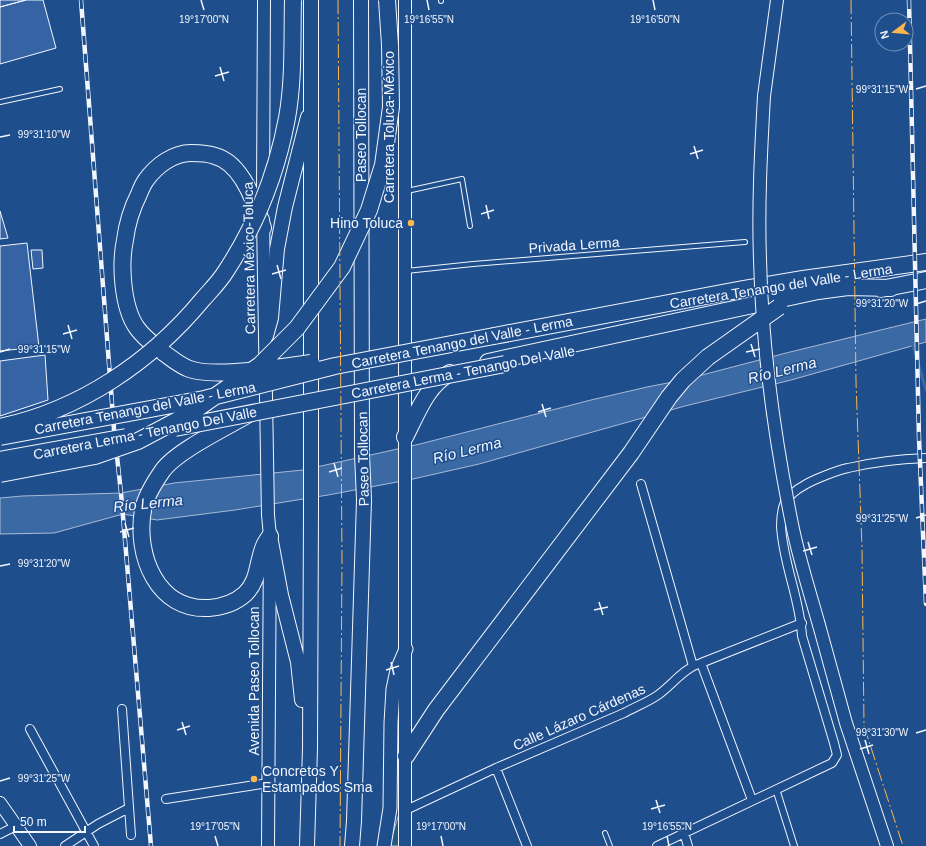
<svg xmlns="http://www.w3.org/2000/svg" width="926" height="846" viewBox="0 0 926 846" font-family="Helvetica,sans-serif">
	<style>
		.green { fill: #245a82; stroke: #a8bbd7 }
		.water { fill: #3b69a3; stroke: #a8bbd7 }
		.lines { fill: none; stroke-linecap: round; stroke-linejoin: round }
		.stream { stroke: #3b69a3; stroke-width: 3 }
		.building { fill: #3563a3; stroke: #f2f6ff }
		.service-casing { stroke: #f2f6ff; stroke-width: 6 }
		.pedestrian-casing { stroke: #f2f6ff; stroke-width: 8 }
		.minor-casing { stroke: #f2f6ff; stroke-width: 10 }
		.secondary-casing { stroke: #f2f6ff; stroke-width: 14 }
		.primary-casing { stroke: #f2f6ff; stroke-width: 15 }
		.trunk-casing { stroke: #f2f6ff; stroke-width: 16 }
		.motorway-casing { stroke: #f2f6ff; stroke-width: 18 }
		.service { stroke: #1f4e8c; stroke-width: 4 }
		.pedestrian { stroke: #1f4e8c; stroke-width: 6 }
		.minor { stroke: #1f4e8c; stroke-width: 8 }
		.secondary { stroke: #1f4e8c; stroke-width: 12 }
		.primary { stroke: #1f4e8c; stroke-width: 13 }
		.trunk { stroke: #1f4e8c; stroke-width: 14 }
		.motorway { stroke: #1f4e8c; stroke-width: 16 }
		.rail-casing { stroke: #f2f6ff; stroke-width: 4.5 }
		.rail { stroke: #1f4e8c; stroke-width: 3; stroke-dasharray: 9; stroke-linecap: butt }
		.secondary-bridge-casing { stroke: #f2f6ff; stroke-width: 14; stroke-linecap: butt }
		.motorway-bridge-casing { stroke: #f2f6ff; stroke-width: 18; stroke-linecap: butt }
		.secondary-bridge { stroke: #1f4e8c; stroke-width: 12 }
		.motorway-bridge { stroke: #1f4e8c; stroke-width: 16 }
		.power { stroke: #ffb74d; stroke-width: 1; stroke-dasharray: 14 3 2 3; stroke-linecap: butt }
		.ticks { fill: none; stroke: #f2f6ff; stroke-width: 1.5 }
		.poi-dot { fill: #ffb74d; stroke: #1f4e8c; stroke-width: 1.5 }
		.labels { text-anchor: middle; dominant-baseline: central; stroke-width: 3; stroke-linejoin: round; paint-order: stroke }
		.street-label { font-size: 14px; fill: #f2f6ff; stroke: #1f4e8c }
		.poi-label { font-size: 14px; fill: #f2f6ff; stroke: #1f4e8c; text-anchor: end }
		.water-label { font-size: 15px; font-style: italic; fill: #f2f6ff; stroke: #1f4e8c }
		.ticks-label { font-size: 10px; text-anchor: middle; fill: #f2f6ff; stroke: #1f4e8c; stroke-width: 3; stroke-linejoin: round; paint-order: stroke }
	</style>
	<rect width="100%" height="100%" fill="#1f4e8c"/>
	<path class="green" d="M399 814V846H389Z"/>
	<path class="water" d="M926 319V342L791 380 685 406 479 464 413 479 328 495 235 510 157 520 123 514 54 533 0 534V498L22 496 121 493 174 483 303 470 420 444 591 400 647 387 683 380 786 353Z"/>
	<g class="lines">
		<path class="stream" d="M912 342 926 390"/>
	</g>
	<path class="building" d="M0 0H26L0 7Z
		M26 0H43L56 48 0 64V7Z
		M0 211 8 238 0 239Z
		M27 243 39 347 0 351V246Z
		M31 250H42L43 268 33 269Z
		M45 355 48 400 0 416V361Z"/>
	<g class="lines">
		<g class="service-casing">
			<path id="service" d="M441 0V1
				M0 102 60 89
				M407 191 462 179 470 226
				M406 271 473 264 745 242
				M605 833 610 846"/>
		</g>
		<g class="pedestrian-casing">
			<path id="pedestrian" d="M776 789 794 846"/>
		</g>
		<g class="minor-casing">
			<path id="minor" d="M641 484 693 666
				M701 663 752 800
				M122 709 131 835
				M30 729 94 846
				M496 768 527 846
				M166 799 268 783
				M406 810 496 768 624 713C635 707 648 702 658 695 672 685 684 668 701 663L802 623
				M684 833 688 846
				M0 834 16 826
				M65 846 98 824 129 808
				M657 846 832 763 837 755 834 743 802 636C800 598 783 564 781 526 781 519 782 509 785 502 789 496 797 489 803 486 812 480 838 470 848 468 873 462 900 459 926 458"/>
		</g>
		<g class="secondary-casing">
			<path id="secondary" d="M405 0V846
				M764 96 777 0
				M263 193 264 0
				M263 219 268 515 270 536 268 846
				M819 625 846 723 887 846
				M0 803 30 846"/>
		</g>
		<g class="primary-casing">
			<path id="primary" d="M384 846 390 808 391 723 393 689 397 670 406 649"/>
		</g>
		<g class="trunk-casing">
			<path id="trunk" d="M266 336 271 318 277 249 285 207 308 117
				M270 536 281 595 298 662 302 700
				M307 846 310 748 311 511V0
				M352 846 354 821 364 500 362 454 361 0"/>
		</g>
		<g class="motorway-casing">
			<path id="motorway" d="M881 289 926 280
				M494 336 743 289 803 279 926 262
				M164 353C154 345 144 338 137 328 122 307 120 264 125 240 127 224 132 208 139 194 141 189 143 184 146 180 156 166 173 153 191 153 199 153 207 153 215 156 242 163 256 204 263 228
				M488 362 818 291 848 287 891 288
				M247 415C225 428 177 451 163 470 156 480 145 498 143 510 135 555 157 611 209 608 222 607 236 602 245 594 259 581 257 562 264 546 265 543 268 539 270 536
				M405 437C417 414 427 385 450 373
				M406 756 436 710 631 453 669 397 683 380 708 357"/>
		</g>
		<use href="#service" class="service"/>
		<use href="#pedestrian" class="pedestrian"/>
		<use href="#minor" class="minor"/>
		<use href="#secondary" class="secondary"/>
		<use href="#primary" class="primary"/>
		<use href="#trunk" class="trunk"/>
		<use href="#motorway" class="motorway"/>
		<g class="rail-casing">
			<path id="rail" d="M81 0 114 429 121 493 151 846
				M909 0 919 438 926 604"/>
		</g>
		<use href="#rail" class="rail"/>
		<g class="secondary-bridge-casing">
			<path id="secondary-bridge" d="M764 96C761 150 758 205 760 259 762 350 775 441 793 529 800 562 810 593 819 625"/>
		</g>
		<g class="motorway-bridge-casing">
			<path id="motorway-bridge" d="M164 353C171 358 178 364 187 368 210 379 284 367 311 363
				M708 357 779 307
				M0 427C80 410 151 362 203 299 211 290 220 281 226 271 256 225 277 172 287 118 294 79 292 39 293 0
				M175 428 505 364
				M0 437 204 399 335 366 494 336
				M0 460 126 437
				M0 474 95 456 138 441 191 413 260 365 297 328 342 267 369 210 383 165 391 107 390 45 387 0"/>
		</g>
		<use href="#secondary-bridge" class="secondary-bridge"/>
		<use href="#motorway-bridge" class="motorway-bridge"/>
		<path class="power" d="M338 0 342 560 340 846
			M851 0 856 382 862 548 864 726 903 846"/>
	</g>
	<path class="ticks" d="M201 0 204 10M427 0 429 10M653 0 655 10M220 67 224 81M215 76 229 72M916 89 926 86M0 137 10 135M694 146 698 159M690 154 703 150M486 205 489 219M481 214 494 210M277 265 281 279M272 274 286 270M916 304 926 301M68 325 72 339M63 334 77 330M751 344 755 357M0 352 10 349M746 352 760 349M542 404 546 417M538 412 551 408M334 463 338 477M329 472 342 468M916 518 926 515M125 523 129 537M120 532 134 528M808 542 812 555M803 551 817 547M0 566 10 564M599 602 603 615M594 610 608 607M391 662 394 675M386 670 399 666M182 722 186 735M177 730 190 726M916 733 926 730M865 740 869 754M860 749 873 745M0 781 10 778M656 800 660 813M651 809 665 805M215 836 218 846M441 836 443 846M667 836 669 846"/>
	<g class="poi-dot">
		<circle cx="411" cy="223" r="4"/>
		<circle cx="254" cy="779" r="4"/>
	</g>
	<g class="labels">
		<g class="street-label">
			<text transform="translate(389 127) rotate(-90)">Carretera Toluca-México</text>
			<text transform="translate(361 135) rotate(-90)">Paseo Tollocan</text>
			<text transform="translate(574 245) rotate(-4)">Privada Lerma</text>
			<text transform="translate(249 258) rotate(-91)">Carretera México-Toluca</text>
			<text transform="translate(781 286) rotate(-9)">Carretera Tenango del Valle - Lerma</text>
			<text transform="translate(462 342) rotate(-11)">Carretera Tenango del Valle - Lerma</text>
			<text transform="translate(463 372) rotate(-11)">Carretera Lerma - Tenango Del Valle</text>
			<text transform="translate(145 408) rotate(-11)">Carretera Tenango del Valle - Lerma</text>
			<text transform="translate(145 433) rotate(-11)">Carretera Lerma - Tenango Del Valle</text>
			<text transform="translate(363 459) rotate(-91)">Paseo Tollocan</text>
			<text transform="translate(254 681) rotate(-90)">Avenida Paseo Tollocan</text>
			<text transform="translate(579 717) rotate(-24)">Calle Lázaro Cárdenas</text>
		</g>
		<g class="poi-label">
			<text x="403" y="223">Hino Toluca</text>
			<text x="262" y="771" text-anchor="start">Concretos Y<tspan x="262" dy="16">Estampados Sma</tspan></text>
		</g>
		<g class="water-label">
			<text transform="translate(782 370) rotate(-14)">Río Lerma</text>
			<text transform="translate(467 450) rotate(-14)">Río Lerma</text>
			<text transform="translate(148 503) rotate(-6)">Río Lerma</text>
		</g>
	</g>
	<g class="ticks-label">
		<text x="204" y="23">19°17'00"N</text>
		<text x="429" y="23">19°16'55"N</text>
		<text x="655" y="23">19°16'50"N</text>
		<text x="882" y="93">99°31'15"W</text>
		<text x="44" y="138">99°31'10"W</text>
		<text x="882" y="307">99°31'20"W</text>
		<text x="44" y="353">99°31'15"W</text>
		<text x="882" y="522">99°31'25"W</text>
		<text x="44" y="567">99°31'20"W</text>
		<text x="882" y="736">99°31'30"W</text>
		<text x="44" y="782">99°31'25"W</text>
		<text x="215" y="830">19°17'05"N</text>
		<text x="441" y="830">19°17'00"N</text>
		<text x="667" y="830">19°16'55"N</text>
	</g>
	<g transform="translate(894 32) rotate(254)"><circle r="19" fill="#1f4e8c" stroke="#7391ba"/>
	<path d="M0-3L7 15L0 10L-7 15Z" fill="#ffb74d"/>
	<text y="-6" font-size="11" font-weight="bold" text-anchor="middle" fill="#f2f6ff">N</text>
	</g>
	<path d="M14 826v6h71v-6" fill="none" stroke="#f2f6ff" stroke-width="2"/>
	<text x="20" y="826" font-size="12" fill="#f2f6ff" stroke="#1f4e8c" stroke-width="3" paint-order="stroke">50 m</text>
</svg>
